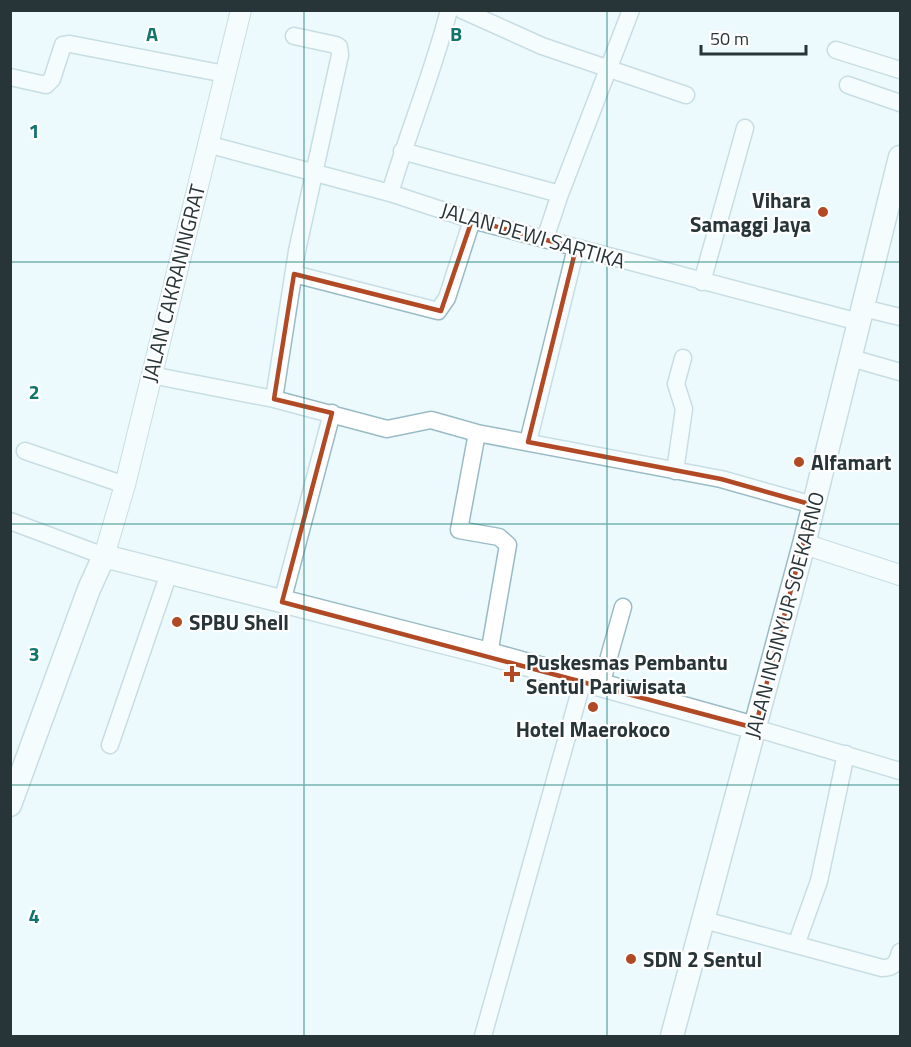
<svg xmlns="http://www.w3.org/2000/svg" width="911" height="1047" viewBox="0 0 911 1047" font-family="'Titillium Web',sans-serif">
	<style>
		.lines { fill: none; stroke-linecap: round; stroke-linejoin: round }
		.minor-casing { stroke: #9abbc5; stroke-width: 19 }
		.tertiary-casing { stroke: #9abbc5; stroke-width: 22 }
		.secondary-casing { stroke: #9abbc5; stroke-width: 25 }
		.minor { stroke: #fff; stroke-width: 16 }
		.tertiary { stroke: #fff; stroke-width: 20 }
		.secondary { stroke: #fff; stroke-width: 22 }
		.marked { fill: none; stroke: #b14925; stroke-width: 4.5; stroke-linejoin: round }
		.grid { fill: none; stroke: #0f766e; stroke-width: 1.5; stroke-opacity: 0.55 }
		.poi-dot { fill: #b14925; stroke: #fff; stroke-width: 2 }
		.labels { text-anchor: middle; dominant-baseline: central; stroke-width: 4.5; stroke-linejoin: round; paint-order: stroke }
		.poi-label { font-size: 21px; font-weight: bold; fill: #273438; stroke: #fff; text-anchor: start }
		.street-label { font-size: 21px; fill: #273438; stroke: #fff }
		.grid-label { font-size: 20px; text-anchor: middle; font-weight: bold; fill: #0f766e; stroke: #fff; stroke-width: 4.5; stroke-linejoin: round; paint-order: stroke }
	</style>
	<rect width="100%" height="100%" fill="#ecfafe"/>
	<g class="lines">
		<g class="minor-casing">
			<path id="minor" d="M462 10 542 46 686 95
				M836 50 900 70
				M10 77 46 85 52 79 63 45 70 44 225 74
				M848 85 900 103
				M207 144 390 193 472 220 859 322
				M402 151 560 194
				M390 193C408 132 433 73 449 10
				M545 239 560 194 631 10
				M294 274 438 311 447 298 472 220
				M702 282 745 128
				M863 308 900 317
				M851 358 900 372
				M151 375 274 399 387 429 431 420 477 433 721 479 813 505
				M274 399 297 251 340 55 339 47 336 45 294 36
				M477 433 459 530 499 537 508 545 489 654
				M528 442 576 248
				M25 451 125 485
				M675 471 684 409 676 384 683 358
				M10 521 104 556
				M282 602 332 413
				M601 685 623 607
				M755 728 900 771
				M110 745 169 573
				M704 920 882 968C894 968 897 963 900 952
				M796 945 819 881 846 754
				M483 1036 583 680"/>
		</g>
		<g class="tertiary-casing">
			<path id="tertiary" d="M804 544 900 575
				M104 556 125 485 241 10"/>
		</g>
		<g class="secondary-casing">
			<path id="secondary" d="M10 805 89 589 104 556 489 654 755 728
				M672 1036 804 544 900 157"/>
		</g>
		<use href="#minor" class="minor"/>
		<use href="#tertiary" class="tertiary"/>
		<use href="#secondary" class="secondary"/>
	</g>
	<path d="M0 0H911V1047H0ZM472 220 576 248 528 442 721 479 813 505 755 728 282 602 332 413 274 399 294 274 441 311Z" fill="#ecfafe" fill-opacity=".55" fill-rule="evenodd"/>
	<path class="marked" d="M472 220 576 248 528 442 721 479 813 505 755 728 282 602 332 413 274 399 294 274 441 311Z"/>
	<path class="grid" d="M304 10V1036M607 10V1036M10 262H900M10 524H900M10 785H900"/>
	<g class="poi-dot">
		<circle cx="823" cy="212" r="6"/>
		<circle cx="799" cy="462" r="6"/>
		<circle cx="177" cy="622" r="6"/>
		<path d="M509 665h6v6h6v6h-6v6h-6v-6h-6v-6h6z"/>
		<circle cx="593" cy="707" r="6"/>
		<circle cx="631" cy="959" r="6"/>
	</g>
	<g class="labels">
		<g class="poi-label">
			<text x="811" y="200" text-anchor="end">Vihara<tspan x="811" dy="24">Samaggi Jaya</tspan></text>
			<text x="811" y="462">Alfamart</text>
			<text x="189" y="622">SPBU Shell</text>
			<text x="526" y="662">Puskesmas Pembantu<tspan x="526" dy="24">Sentul Pariwisata</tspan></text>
			<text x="593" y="729" text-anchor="middle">Hotel Maerokoco</text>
			<text x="643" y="959">SDN 2 Sentul</text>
		</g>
		<g class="street-label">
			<text transform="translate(533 235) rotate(16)">JALAN DEWI SARTIKA</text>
			<text transform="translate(173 283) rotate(-76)">JALAN CAKRANINGRAT</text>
			<text transform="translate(784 615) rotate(-75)">JALAN INSINYUR SOEKARNO</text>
		</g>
	</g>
	<g class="grid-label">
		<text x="152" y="41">A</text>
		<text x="456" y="41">B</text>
		<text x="34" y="138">1</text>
		<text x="34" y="399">2</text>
		<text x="34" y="661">3</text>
		<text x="34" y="923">4</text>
	</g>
	<rect width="911" height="1047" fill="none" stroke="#273438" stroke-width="24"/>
	<path d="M701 45v9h105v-9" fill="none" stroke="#273438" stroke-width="3"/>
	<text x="710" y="45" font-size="18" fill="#273438" stroke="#ffffff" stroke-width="4.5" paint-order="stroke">50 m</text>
</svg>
